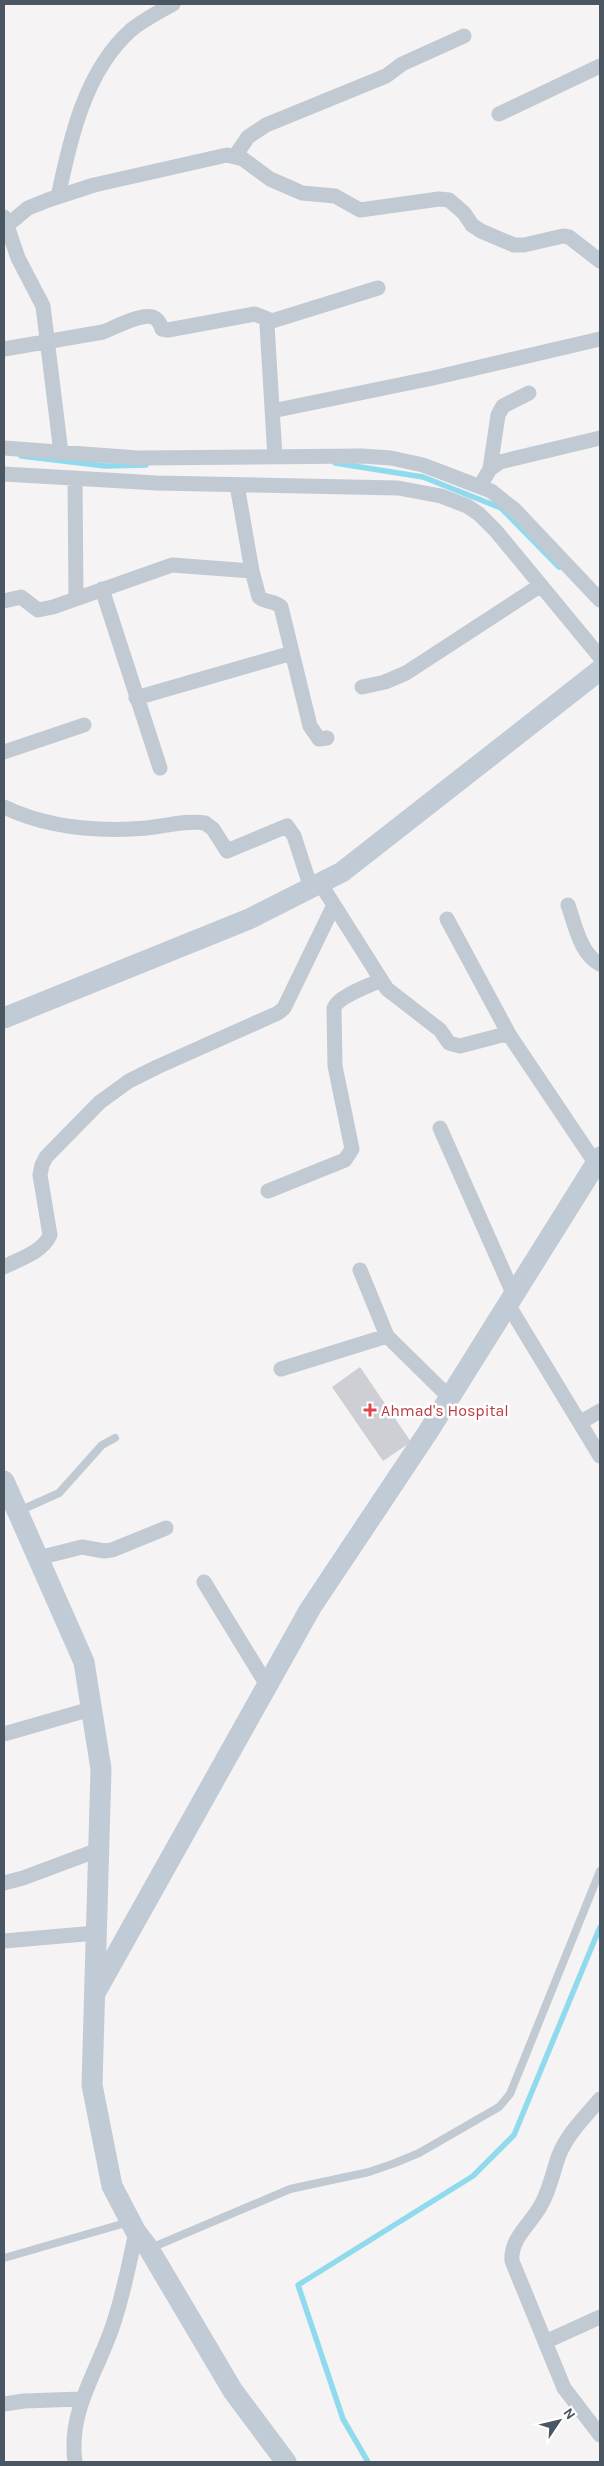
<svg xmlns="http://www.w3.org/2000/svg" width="604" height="2466" viewBox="0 0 604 2466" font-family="Karla,sans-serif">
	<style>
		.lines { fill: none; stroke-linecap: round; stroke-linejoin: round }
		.stream { stroke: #90daee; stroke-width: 5.5 }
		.building { fill: #cdcfd5 }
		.lane { stroke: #c1cad2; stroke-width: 8 }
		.street { stroke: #c1cad2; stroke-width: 15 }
		.secondary { stroke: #c1cbd6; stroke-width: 21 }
		.health-dot { fill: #e0444e; stroke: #fff; stroke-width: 2 }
		.labels { text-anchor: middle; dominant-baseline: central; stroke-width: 5; stroke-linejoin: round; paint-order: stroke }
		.health-label { font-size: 16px; fill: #be3a42; stroke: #fff; text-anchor: start }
	</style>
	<rect width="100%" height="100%" fill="#f5f3f3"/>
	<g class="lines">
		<path class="stream" d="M21 456 105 466 146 465
			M335 463 423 477 501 508 559 567
			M368 2462 343 2419 298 2285 473 2176 514 2135 600 1927"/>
	</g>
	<path class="building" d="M360 1367 411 1442 383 1461 332 1387Z"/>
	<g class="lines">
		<path class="lane" d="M19 1511 59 1493 102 1445 115 1438
			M151 2248 290 2189 369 2172 395 2163 419 2153 499 2107 510 2094 600 1871
			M4 2258 129 2222"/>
		<path class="street" d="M499 114 600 66
			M235 156 248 137 266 125 386 76 402 64 464 36
			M58 197C70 139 85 71 131 30 143 20 159 12 173 4
			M4 217 18 258 43 306 61 453
			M4 228 28 208 48 200 94 185 227 155 243 159 270 179 293 189 302 193 335 196 360 210 439 199 449 200 464 213 472 225 481 231 514 245H524L563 236 569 237 600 261
			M4 349 103 332C114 328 146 310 156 319 159 321 161 326 162 329L168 330 255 314 272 321
			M272 411 433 378 600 339
			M4 448 138 458 362 456 391 458 423 465 491 491 515 510 600 600
			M275 457 267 325 272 321 378 288
			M490 469 498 415 503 406 529 393
			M4 474 157 483 398 488 441 496 467 506 479 514 496 531 600 657
			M75 478 76 599
			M237 485 252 571 259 597C265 603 275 600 281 607L310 726 319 739 327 738
			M480 486 490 469 500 462 600 438
			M102 589 160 768
			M4 601 21 597 38 610 53 607 172 565 252 571
			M362 687 385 682 406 673 541 585
			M136 698 292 653
			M4 752 84 725
			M4 807C48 828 99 832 147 828 166 826 187 820 205 823L213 829 227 851 287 826 294 836 311 888
			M320 883 387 989 440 1030 449 1043 460 1046 502 1035 510 1036 596 1164
			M568 905C575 924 580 954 600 964
			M447 919 510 1036
			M440 1128 513 1293
			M268 1191 345 1160 352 1149 335 1066 334 1008C338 996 369 986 381 980
			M4 1267C19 1259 43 1252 50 1235L40 1175 42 1165 46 1157 100 1102 129 1081 157 1067 278 1013 284 1008 334 905
			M360 1270 387 1336 449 1397
			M507 1303 600 1456
			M281 1369 387 1336
			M581 1422 600 1411
			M38 1558 82 1547 104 1551 112 1550 166 1528
			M204 1582 267 1685
			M4 1734 91 1709
			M4 1883 23 1878 98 1850
			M4 1941 96 1933
			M600 2099C585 2117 568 2133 559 2155 553 2171 550 2190 541 2205 531 2224 510 2238 512 2261L564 2388 600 2435
			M545 2342 600 2317
			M4 2404 24 2401 81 2399
			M75 2462C68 2412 96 2374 112 2328 123 2297 129 2264 136 2232"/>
		<path class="secondary" d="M4 1018 249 919 342 872 600 670
			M4 1481 84 1662 101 1769 92 2085 112 2186 136 2232 149 2249 233 2391 286 2462
			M95 1993 310 1609 428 1432 600 1157"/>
	</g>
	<path class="health-dot" d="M367.5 1402.5h5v5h5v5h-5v5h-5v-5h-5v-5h5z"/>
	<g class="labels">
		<g class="health-label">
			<text x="381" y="1410">Ahmad's Hospital</text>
		</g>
	</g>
	<rect width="604" height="2466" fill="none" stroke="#4a5661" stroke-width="10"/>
	<g transform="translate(559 2421) rotate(55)" stroke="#ffffff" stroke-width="4" paint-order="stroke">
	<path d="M0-4L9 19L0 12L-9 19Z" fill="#4a5661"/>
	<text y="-8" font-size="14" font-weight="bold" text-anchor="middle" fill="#4a5661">N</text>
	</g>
</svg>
